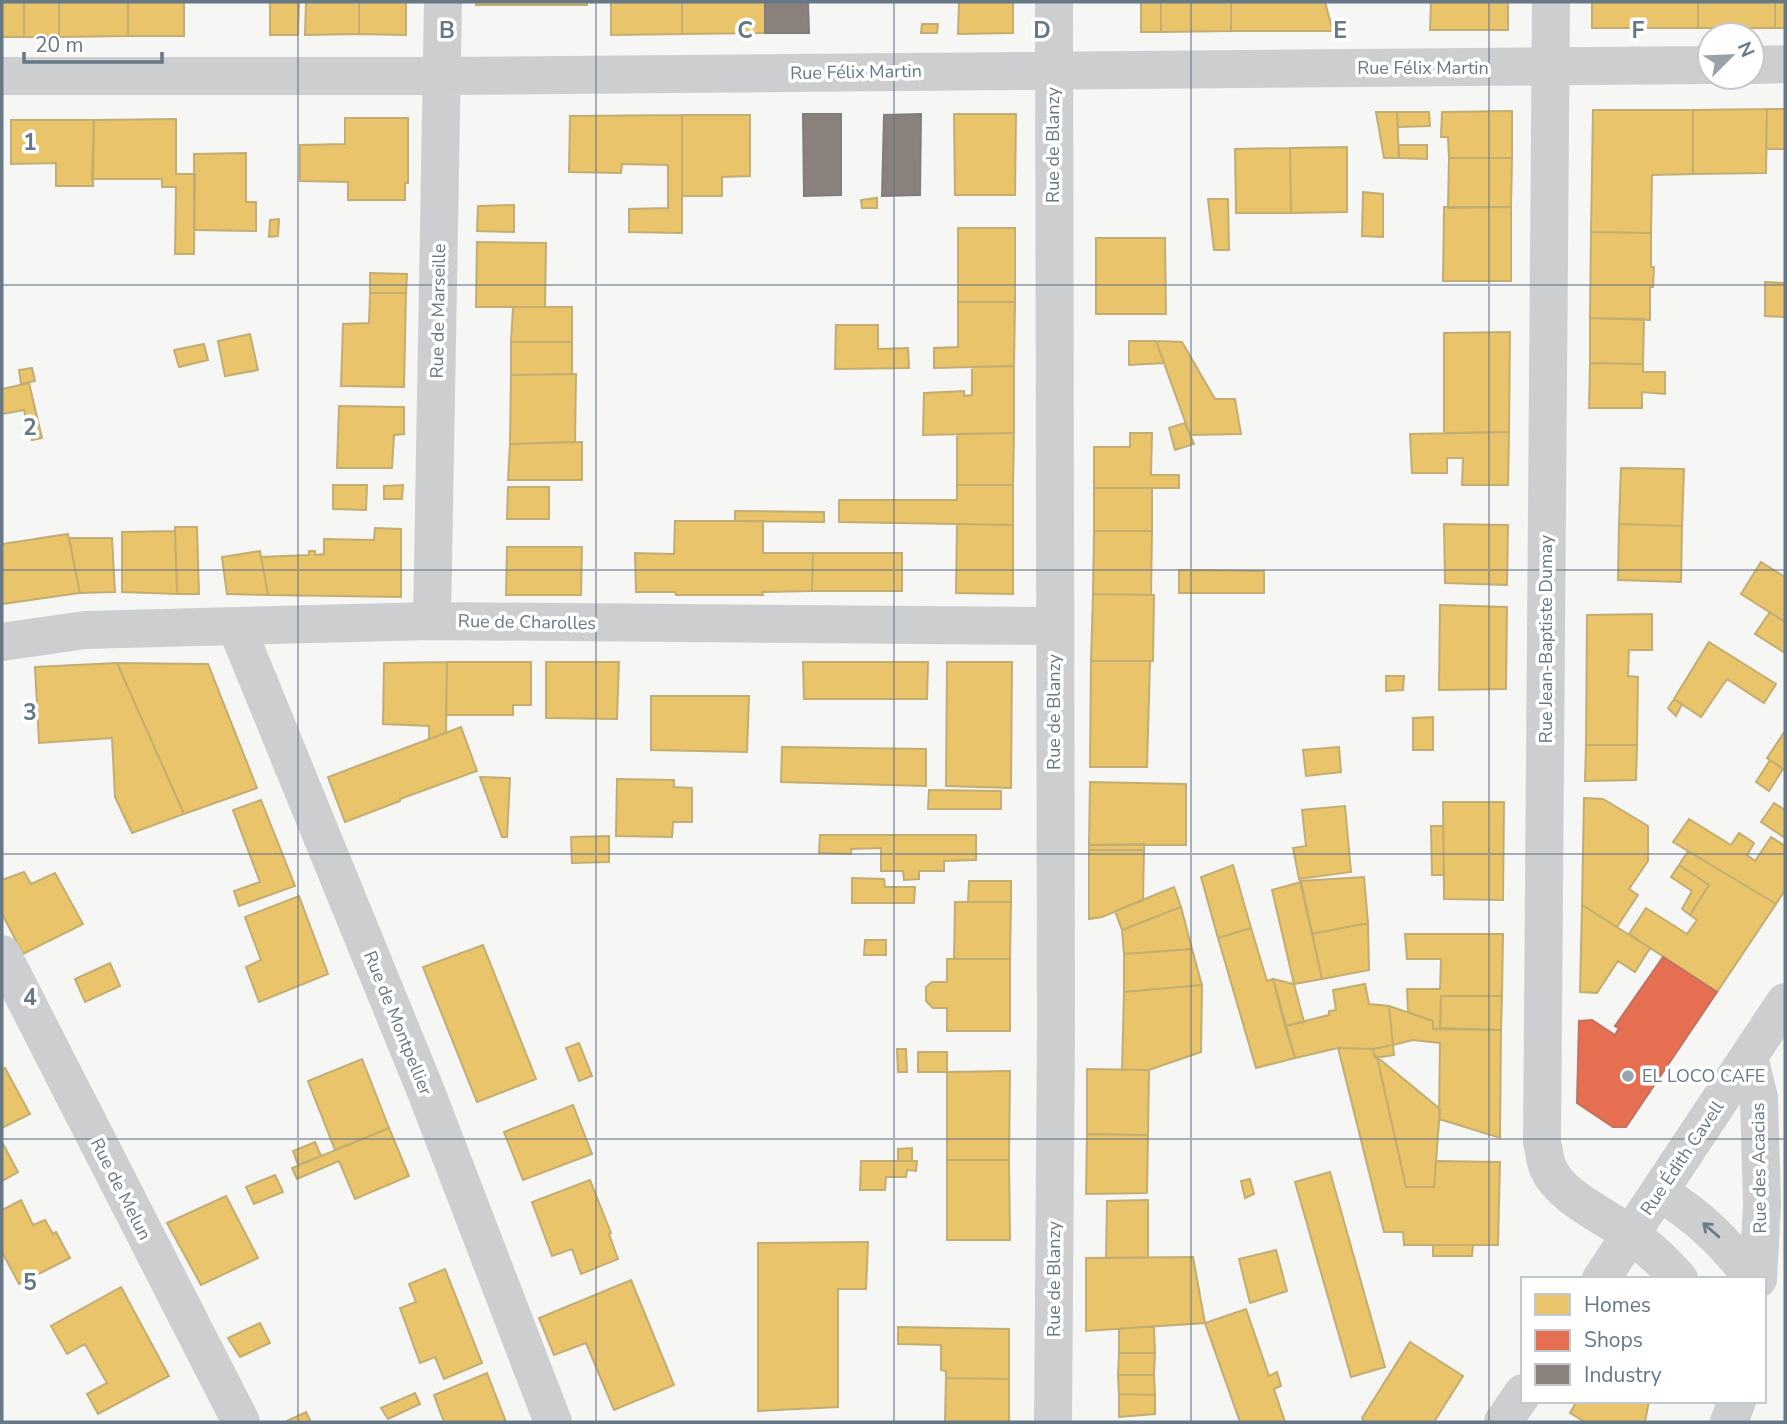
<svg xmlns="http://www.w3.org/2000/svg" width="1787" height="1424" viewBox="0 0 1787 1424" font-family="'Nunito Sans',sans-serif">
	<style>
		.homes { fill: #e9c46a; stroke: #c2ad72; stroke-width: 2 }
		.shops { fill: #e76f51; stroke: #c07161; stroke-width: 2 }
		.industry { fill: #8a817c; stroke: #7f7e7f; stroke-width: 2 }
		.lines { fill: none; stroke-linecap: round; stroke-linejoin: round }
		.minor { stroke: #cccecf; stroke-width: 38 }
		.oneway { stroke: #6b7b89 }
		.grid { fill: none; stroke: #667785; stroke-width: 2; stroke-opacity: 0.55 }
		.poi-dot { fill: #98a3ac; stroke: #fff; stroke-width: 2.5 }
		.labels { text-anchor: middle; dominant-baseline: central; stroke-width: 7; stroke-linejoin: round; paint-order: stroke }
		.street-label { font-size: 18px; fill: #667785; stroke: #fff }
		.poi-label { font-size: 18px; fill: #667785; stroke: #fff; text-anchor: start }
		.grid-label { font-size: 23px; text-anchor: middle; font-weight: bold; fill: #667785; stroke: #fff; stroke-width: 7; stroke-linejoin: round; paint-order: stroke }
	</style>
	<rect width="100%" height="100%" fill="#f6f6f5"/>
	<path class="homes" d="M2 2H24V37H2Z
		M24 2H59V37H24Z
		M59 2H128V36L59 37Z
		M128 2H184V36H128Z
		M270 2H299L298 35H270Z
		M306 2H359V34L305 35Z
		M359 2H406V35L359 34Z
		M476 2H587V5H476Z
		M611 2H682V34L611 35Z
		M682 2H765V33L682 34Z
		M959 2H1013V33L958 34Z
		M1141 2H1161V32H1141Z
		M1161 2H1231V31L1161 32Z
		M1231 2H1325L1333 31H1231Z
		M1431 2H1508V30H1430Z
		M1592 2H1698V28H1592Z
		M1698 2H1775V28H1698Z
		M1775 2H1785V28H1775Z
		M922 24H938L937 33H921Z
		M1767 109 1766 173 1693 174V110Z
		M1767 109H1785V149H1766Z
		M1593 110H1693V174L1652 175 1651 233 1591 232Z
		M1512 111V158H1449L1448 137H1441L1442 112Z
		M1376 112H1397L1399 158H1384Z
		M1397 112H1429L1430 126 1398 127Z
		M954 114H1016L1015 195H955Z
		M682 115V233L629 232V209L668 208V165L622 164 621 173 569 172 570 116Z
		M682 115H750V176L722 177V196H682Z
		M345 118H408V183H405V200H348V182L300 181V145L345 144Z
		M176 119V174H195L194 254H175L176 187H162V179H92L94 120Z
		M11 120H94L93 186H56V163L11 164Z
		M1399 145H1427V159L1399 158Z
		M1347 147V212L1291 213 1290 148Z
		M1290 148 1291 213H1236L1235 149Z
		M246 153V202H256V231L194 230V154Z
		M1449 158H1512L1511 207 1448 208Z
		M1363 192 1383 194V237L1362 236Z
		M877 198V208H862L861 200Z
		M1208 199H1228L1229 250H1214Z
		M514 205V232L477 231 478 206Z
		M1444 207H1511V281H1443Z
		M279 219 278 236 269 237 270 220Z
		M958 228H1015V302H958Z
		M1591 232 1651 233V267H1654L1653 287H1650V320L1590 318Z
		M1096 238H1165L1166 314H1096Z
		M477 242 546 243 545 307H476Z
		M370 273 407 274 406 293H370Z
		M1765 282 1785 283V317L1765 316Z
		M370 293H406L404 387 341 386 343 324 369 323Z
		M958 302H1015L1014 366 934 368V348L958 347Z
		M513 307H572V342H511Z
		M1590 318 1644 319 1643 364 1590 363Z
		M836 325H878V349L908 348 909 368 835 369Z
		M1510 332 1509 432 1444 433V333Z
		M250 334 258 370 225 376 218 341Z
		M1129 341H1156L1164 363 1129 365Z
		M1156 341 1182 342 1215 399H1235L1241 434 1190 435Z
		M511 342H572V374L511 375Z
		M204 344 208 360 179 367 174 350Z
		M1590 363 1643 364V372H1665V394L1642 392V408H1589Z
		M1014 366V433L923 435 924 393 964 391V396L972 395V367Z
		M32 368 35 381 21 384 19 370Z
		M576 374 575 442 510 444 511 375Z
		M29 383 42 438 32 440 24 410 2 414V389Z
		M339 406 404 407V434L394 435 392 468H337Z
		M1185 423 1194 444 1175 450 1169 428Z
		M1509 432 1508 485H1462L1463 458H1447V473H1412L1410 434Z
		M1014 433 1013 485H957V434Z
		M1130 433H1152L1151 475H1179V488H1094V447H1130Z
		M582 442V480H508L510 444Z
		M1621 468 1684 469 1682 526 1619 524Z
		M333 485H367L366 510 333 509Z
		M403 485 402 499H384V486Z
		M957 485H1013V525L839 522V500H957Z
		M508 487H549V519H507Z
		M1094 488H1152V531H1094Z
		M735 511 824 512V522L735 521Z
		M675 521H763V553H813L812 591 762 592 763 595H676L675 592H636L635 553 674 554Z
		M957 524 1013 525V594L956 593Z
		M1444 524 1508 525 1507 585 1445 583Z
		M1619 524 1682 526 1681 582 1618 580Z
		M175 527H197L199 594H177Z
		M375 528 401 529V597L268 595 261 557 309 555V551H315V555L324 554V539L374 540Z
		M175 531 177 594 122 592V532Z
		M1094 531H1152L1151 595 1093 594Z
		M68 534 80 593 2 604V544Z
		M69 538H112L115 592 80 593Z
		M507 547H582L581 595H506Z
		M260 551 268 595 227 594 222 557Z
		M813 553H902V591H812Z
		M1761 562 1785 577V622L1741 594Z
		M1179 570 1264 571V593H1179Z
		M1093 594 1154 595 1153 661H1091Z
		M1440 605 1507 607 1506 689 1439 690Z
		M1770 612 1785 622V653L1755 634Z
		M1652 614V650H1629L1628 676 1638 677 1637 745H1586L1587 615Z
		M1709 642 1776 684 1764 703 1727 679 1701 717 1674 699Z
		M1091 661H1150L1147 767H1090Z
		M447 662H531V705H513V715H446Z
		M447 662 446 733 429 739V726L383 724 384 663Z
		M546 662H619L617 719 546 718Z
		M803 662H928L927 699H804Z
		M947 662H1012L1011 788 946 786Z
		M117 663 208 664 257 788 184 814Z
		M117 663 184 814 132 833 115 797 112 738 39 743 35 667Z
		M1386 676H1404L1403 690 1386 691Z
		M651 696H749L747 752 651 750Z
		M1674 699 1682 704 1676 716 1668 708Z
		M1433 717V750H1413V718Z
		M461 727 477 771 400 799V801L345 822 328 777Z
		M1785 731V770L1767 758Z
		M1586 745H1637L1636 780 1585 781Z
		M782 747 926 749V786L781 782Z
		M1339 747 1341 772 1306 776 1303 750Z
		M1770 760 1783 769 1769 791 1756 782Z
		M480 777 510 778 507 837H502Z
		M617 779 674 780V787L692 788V822H673L672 837 616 836Z
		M1090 782 1186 784V845H1089Z
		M929 790 1001 791V809H928Z
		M1584 798 1603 799 1648 826V861L1629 889 1638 895 1617 927 1582 905Z
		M261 800 295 886 239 906 234 891 260 882 233 810Z
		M1443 802H1504L1503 900 1444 899Z
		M1774 803 1785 810V838L1761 822Z
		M1345 806 1351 872 1299 879 1293 848 1306 846 1302 810Z
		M1689 819 1731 845 1739 833 1754 843 1747 855 1755 861 1771 837 1785 846V890L1776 904 1673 842Z
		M1431 826H1443L1444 875H1432Z
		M820 835H976V860L944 861V871H919V879L904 880 903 871H881V848L851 849V854L819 853Z
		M609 836V862L572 863 571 837Z
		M1144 844V850H1089V845Z
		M1089 850H1144L1143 900 1102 917 1089 919Z
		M1688 851 1776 904 1717 992 1629 934 1646 908 1687 934 1697 920 1690 915 1709 885 1679 865Z
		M1233 865 1251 928 1218 938 1201 877Z
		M1679 865 1709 885 1690 915 1682 909 1692 891 1671 877Z
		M24 872 31 884 55 873 83 924 23 954 2 914V880Z
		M1364 877 1368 923 1312 934 1300 881Z
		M852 878 884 879 885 887H915L914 903H852Z
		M969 881H1011V902H968Z
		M1301 882 1322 979 1294 984 1272 890Z
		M1174 887 1181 907 1122 930 1115 911Z
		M299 896 328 974 259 1002 246 967 261 960 245 917Z
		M955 902H1011L1010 959H954Z
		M1582 905 1650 948 1635 972 1618 961 1597 993 1580 992Z
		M1181 907 1192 949 1124 954 1122 930Z
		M1368 923 1369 970 1322 979 1312 934Z
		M1251 928 1267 981 1273 979 1295 1058 1256 1068 1218 938Z
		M1405 934H1503L1502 996H1441L1440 1028 1433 1029V1021L1408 1012 1407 989H1440L1441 959H1407Z
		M865 940H886V955H864Z
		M483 945 536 1079 477 1102 423 967Z
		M1192 949 1202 985 1124 992V954Z
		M947 959H1010V1031H947V1008H933L926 1001V987L932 982H947Z
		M110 963 120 986 85 1002 75 979Z
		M1273 979 1294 984 1304 1022 1285 1026Z
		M1365 984 1369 1004 1389 1006 1393 1045 1373 1049 1338 1048 1295 1058 1285 1026 1329 1015V1011L1336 1010 1333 990Z
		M1202 985 1201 1052 1149 1070H1122L1124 992Z
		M1441 996H1502L1501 1030 1440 1028Z
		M1389 1006 1433 1021V1029L1501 1030 1500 1138 1439 1119 1440 1043 1413 1040 1393 1045Z
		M579 1043 592 1076 579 1081 566 1048Z
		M1393 1045 1394 1055 1375 1058 1373 1049Z
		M1338 1048 1373 1049 1375 1058 1377 1057 1406 1187H1434L1436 1161 1500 1162 1498 1245H1404L1403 1232H1384Z
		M897 1049H906L907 1072H898Z
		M918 1052H947V1072H918Z
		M1377 1057 1440 1109 1434 1187H1406Z
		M362 1059 389 1128 335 1150 308 1081Z
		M5 1068 30 1114 2 1128V1070Z
		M1087 1069 1149 1070 1148 1135 1087 1134Z
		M1010 1071 1009 1160H947V1072Z
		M573 1105 592 1154 523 1180 504 1132Z
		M389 1128 409 1176 355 1199 339 1161 297 1179 292 1168Z
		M1087 1134 1148 1135 1147 1193 1086 1194Z
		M2 1142 18 1172 2 1181Z
		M315 1142 321 1156 298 1165 293 1151Z
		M912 1148V1161H898V1149Z
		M947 1160H1009L1010 1240H947Z
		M861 1161H917L916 1171 907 1170 906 1177H886L885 1190H860Z
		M1330 1172 1385 1367 1351 1377 1295 1182Z
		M275 1175 283 1192 254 1204 246 1187Z
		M1250 1179 1254 1194 1245 1198 1241 1181Z
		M590 1180 611 1233 609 1234 618 1259 581 1274 572 1249 552 1256 532 1202Z
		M226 1196 258 1258 201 1285 167 1223Z
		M21 1200 33 1225 45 1220 53 1234 56 1232 70 1258 19 1284 2 1252V1210Z
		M1148 1200V1258H1106L1107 1201Z
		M868 1242 866 1289H838V1407L758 1411V1243Z
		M1433 1245H1473L1472 1256H1433Z
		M1276 1250 1287 1291 1250 1303 1239 1259Z
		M1193 1257 1205 1323 1086 1331V1258Z
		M445 1269 482 1363 444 1379 435 1357 420 1363 400 1308 416 1302 409 1284Z
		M631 1280 674 1385 614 1410 586 1343 554 1355 539 1318Z
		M121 1287 169 1376 98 1414 87 1394 107 1383 85 1344 67 1354 51 1326Z
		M1246 1309 1269 1376 1277 1372 1281 1386 1274 1389 1285 1422H1240L1205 1323Z
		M260 1323 270 1343 240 1357 228 1338Z
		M1154 1326 1155 1353H1119V1329Z
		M898 1327 1009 1329V1379L946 1378V1371L941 1370V1345L898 1344Z
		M1410 1342 1463 1376 1434 1422H1364L1362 1418Z
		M1119 1353H1155L1154 1375H1118Z
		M487 1373 506 1422H444L434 1395Z
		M1118 1375H1154L1155 1395 1119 1394Z
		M946 1378 1009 1379V1422H945Z
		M415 1393 420 1404 388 1419 381 1408Z
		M1119 1394 1155 1395V1414L1119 1417Z
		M1577 1401H1649L1645 1422H1585L1570 1413Z
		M306 1412 311 1422H285Z"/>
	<path class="shops" d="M1663 957 1717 992 1626 1127H1613L1577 1103 1579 1021 1592 1020 1615 1035 1619 1028 1615 1026Z"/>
	<path class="industry" d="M765 2H808L809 33H765Z
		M803 114H841V195L804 196Z
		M921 114 920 195 882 196 884 115Z"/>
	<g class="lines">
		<path class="minor" d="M1551 2 1542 1142C1544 1150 1545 1161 1548 1168 1560 1197 1607 1217 1631 1235 1649 1248 1664 1262 1679 1279
			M1752 65 1785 64
			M2 76H442L1710 65
			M432 621 443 2
			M236 626 425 1089 553 1422
			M2 642 85 630 432 621 1054 626
			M2 954 241 1422
			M1749 1057 1759 1098 1762 1204 1758 1279
			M1659 1192C1700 1217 1724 1242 1754 1279
			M1601 1279 1785 1002
			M1053 1422 1056 1030 1054 2
			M1503 1422 1523 1393
			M1729 1422 1737 1401"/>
	</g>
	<defs><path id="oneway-shaft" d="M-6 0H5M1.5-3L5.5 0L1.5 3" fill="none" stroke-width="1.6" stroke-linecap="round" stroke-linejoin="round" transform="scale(1.75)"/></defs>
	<use class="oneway" href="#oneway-shaft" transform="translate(1711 1230) rotate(-139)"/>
	<path class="grid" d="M298 2V1422M596 2V1422M894 2V1422M1191 2V1422M1489 2V1422M2 285H1785M2 570H1785M2 854H1785M2 1139H1785"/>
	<circle class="poi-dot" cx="1628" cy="1076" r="7"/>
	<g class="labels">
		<g class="street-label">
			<text x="1423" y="68">Rue Félix Martin</text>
			<text transform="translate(856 72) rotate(-1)">Rue Félix Martin</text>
			<text transform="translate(1053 145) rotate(-90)">Rue de Blanzy</text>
			<text transform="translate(438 311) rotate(-89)">Rue de Marseille</text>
			<text transform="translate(527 622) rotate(1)">Rue de Charolles</text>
			<text transform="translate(1546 639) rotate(-90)">Rue Jean-Baptiste Dumay</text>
			<text transform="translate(1054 712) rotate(-90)">Rue de Blanzy</text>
			<text transform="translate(398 1023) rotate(68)">Rue de Montpellier</text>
			<text transform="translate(1682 1158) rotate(-56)">Rue Édith Cavell</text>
			<text transform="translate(1759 1168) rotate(-91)">Rue des Acacias</text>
			<text transform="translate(121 1189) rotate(63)">Rue de Melun</text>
			<text transform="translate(1054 1279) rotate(-90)">Rue de Blanzy</text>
		</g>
		<g class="poi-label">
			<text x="1642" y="1076">EL LOCO CAFE</text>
		</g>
	</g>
	<g class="grid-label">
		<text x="447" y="38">B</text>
		<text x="745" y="38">C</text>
		<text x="1042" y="38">D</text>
		<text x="1340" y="38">E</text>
		<text x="1638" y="38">F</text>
		<text x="30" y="150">1</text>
		<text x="30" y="435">2</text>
		<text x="30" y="720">3</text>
		<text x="30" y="1005">4</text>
		<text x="30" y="1290">5</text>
	</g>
	<rect width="1787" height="1424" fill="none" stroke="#667785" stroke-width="7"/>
	<rect x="1521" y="1277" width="245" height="126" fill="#ffffff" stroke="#c2c9ce" stroke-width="2"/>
	<rect x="1535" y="1294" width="35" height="21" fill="#e9c46a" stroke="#c2c9ce" stroke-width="2"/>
	<text x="1584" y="1312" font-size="21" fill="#667785">Homes</text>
	<rect x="1535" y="1330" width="35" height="21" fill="#e76f51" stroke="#c2c9ce" stroke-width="2"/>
	<text x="1584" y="1347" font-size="21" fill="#667785">Shops</text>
	<rect x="1535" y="1364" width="35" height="21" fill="#8a817c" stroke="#c2c9ce" stroke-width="2"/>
	<text x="1584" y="1382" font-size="21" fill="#667785">Industry</text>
	<g transform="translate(1731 56) rotate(66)"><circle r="33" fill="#ffffff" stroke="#c2c9ce" stroke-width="2"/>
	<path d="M0-5L12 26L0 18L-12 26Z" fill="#98a3ac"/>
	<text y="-10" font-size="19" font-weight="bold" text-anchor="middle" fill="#667785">N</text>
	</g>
	<path d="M24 52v10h138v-10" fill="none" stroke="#667785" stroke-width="3.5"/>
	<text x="35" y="52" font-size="21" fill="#667785" stroke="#ffffff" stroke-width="5" paint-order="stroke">20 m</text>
</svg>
